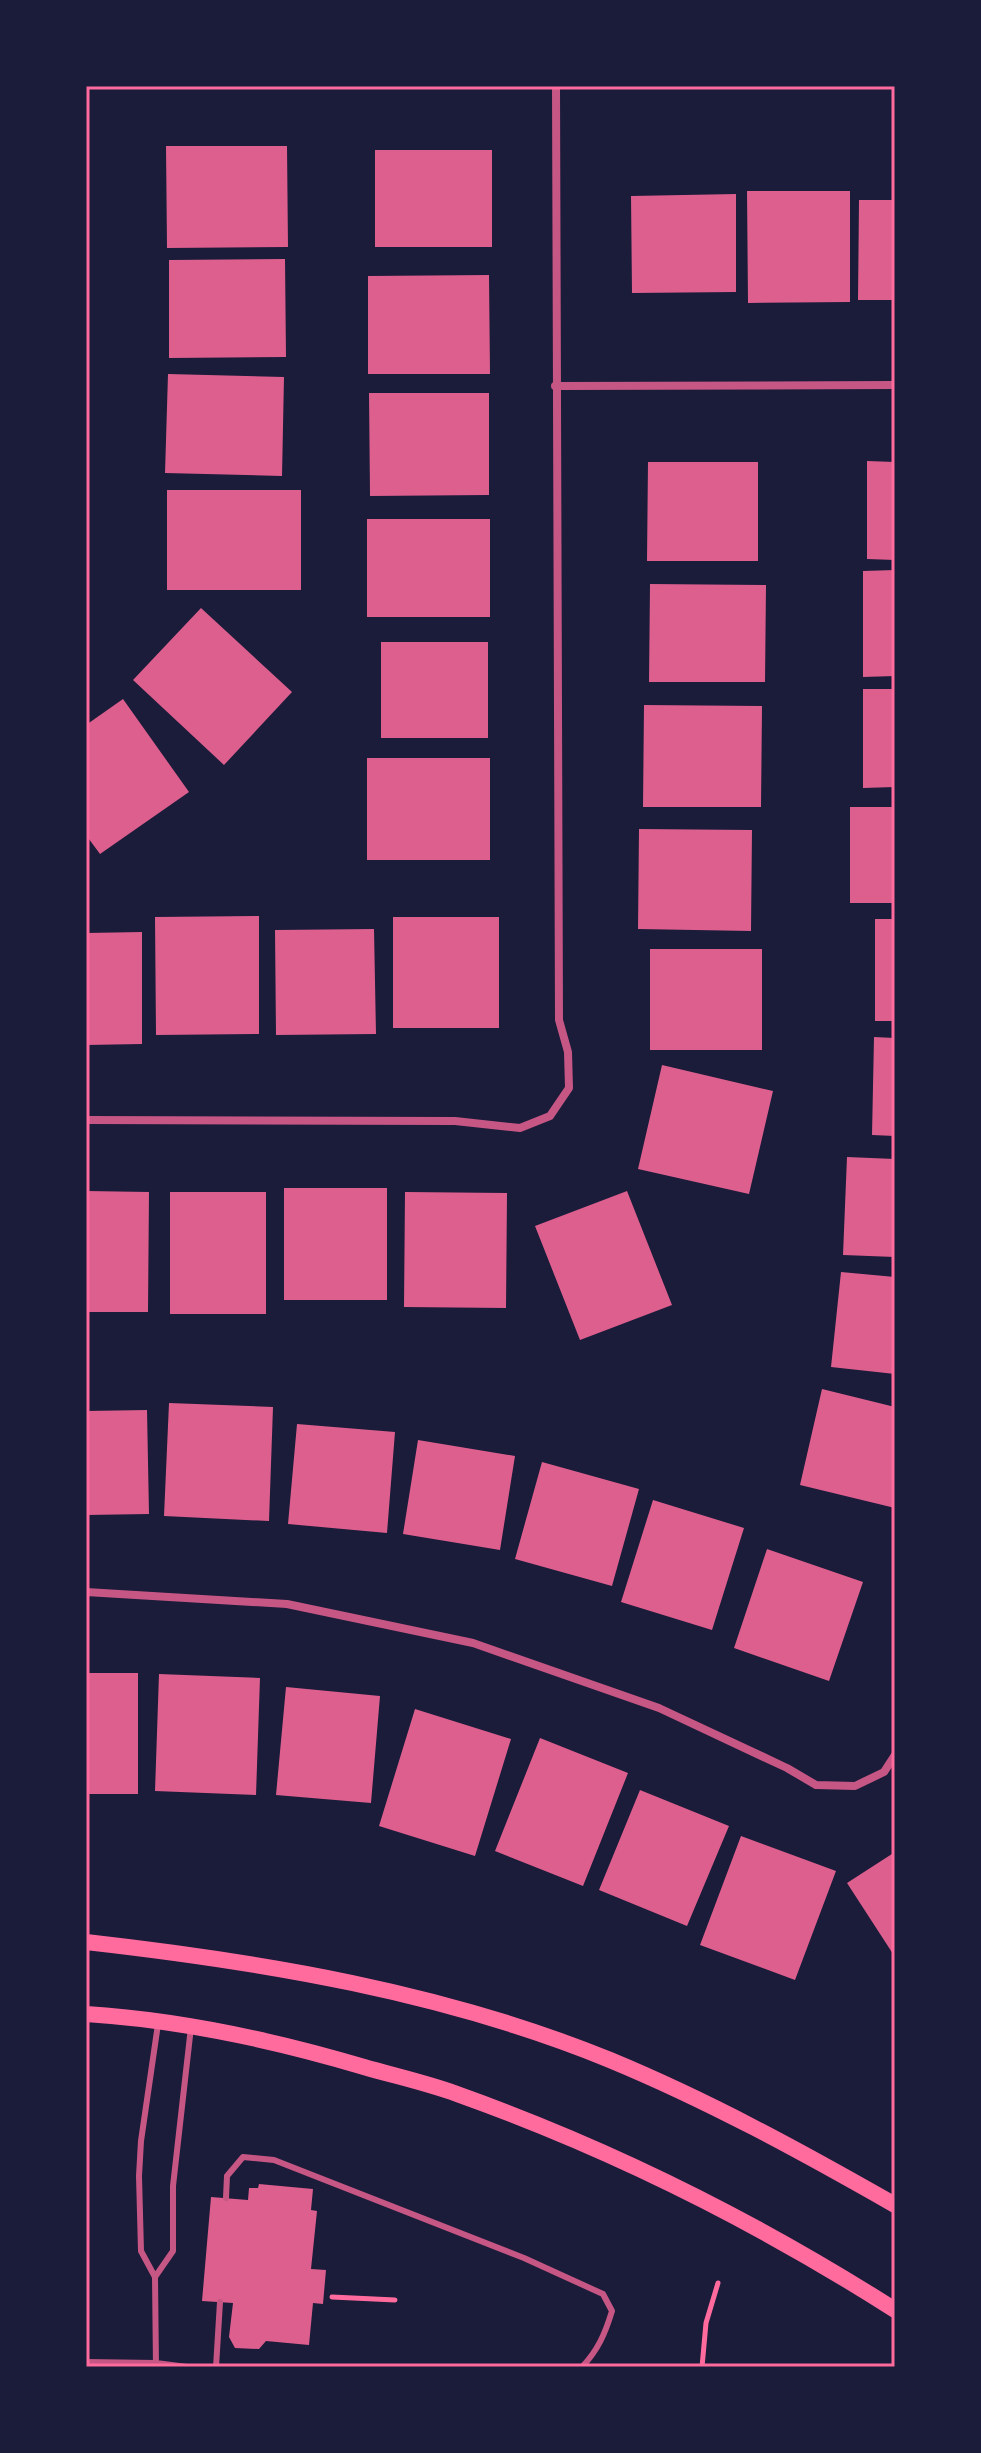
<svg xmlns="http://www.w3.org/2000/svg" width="981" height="2453" viewBox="0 0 981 2453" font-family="'Open Sans',sans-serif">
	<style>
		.building { fill: #dd5f8e }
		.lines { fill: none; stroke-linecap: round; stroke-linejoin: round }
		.path { stroke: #ff6b9d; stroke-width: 5 }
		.service { stroke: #c65784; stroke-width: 6 }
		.minor { stroke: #c65784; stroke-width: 8 }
		.secondary { stroke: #ff6b9d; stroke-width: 16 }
		.neatline { fill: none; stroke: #ff6b9d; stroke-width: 3 }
	</style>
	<rect width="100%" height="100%" fill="#1b1b3a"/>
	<path class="building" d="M166 146H287L288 247 167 248Z
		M375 150H492V247H375Z
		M747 191H850V302L748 303Z
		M736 194V292L632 293 631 196Z
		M859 200H895V300H858Z
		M285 259 286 357 169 358V260Z
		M489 275 490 374H368V276Z
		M168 374 284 377 282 476 165 473Z
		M369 393H489V495L370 496Z
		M867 461 895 462V560L867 559Z
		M648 462H758V561H647Z
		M167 490H301V590H167Z
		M367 519H490V617H367Z
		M895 570V676L863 677V571Z
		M650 584 766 585 765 682H649Z
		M201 608 292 692 224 765 133 680Z
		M381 642H488V738H381Z
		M863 689H895V787L863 788Z
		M123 699 189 792 100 854 86 835V725Z
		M644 705 762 706 761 807H643Z
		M367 758H490V860H367Z
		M850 807H895V903H850Z
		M639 829 752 830 751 931 638 929Z
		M259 916V1034L156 1035 155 917Z
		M393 917H499V1028H393Z
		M875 919H895V1021H875Z
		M374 929 376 1034 276 1035 275 930Z
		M142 932V1044L86 1045V933Z
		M650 949H762V1050H650Z
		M874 1037 895 1038V1136L872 1135Z
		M662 1065 773 1091 749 1194 638 1169Z
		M847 1157 895 1159V1257L843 1255Z
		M284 1188H387V1300H284Z
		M86 1191 149 1192 148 1312H86Z
		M627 1191 672 1305 580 1340 535 1226Z
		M170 1192H266V1314H170Z
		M405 1192 507 1193 506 1308 404 1307Z
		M841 1272 895 1277V1374L831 1367Z
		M822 1389 895 1407V1508L800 1485Z
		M169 1403 273 1407 269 1521 164 1516Z
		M147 1410 149 1514 86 1515V1411Z
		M297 1424 395 1432 387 1533 288 1524Z
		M418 1440 515 1456 500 1550 403 1534Z
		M542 1462 639 1489 612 1586 515 1559Z
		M653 1500 744 1528 712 1630 621 1602Z
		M767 1549 863 1582 829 1681 734 1648Z
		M86 1673H138V1794H86Z
		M159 1674 260 1678 256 1795 155 1791Z
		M286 1687 380 1696 371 1803 276 1795Z
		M415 1709 511 1739 475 1856 379 1826Z
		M540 1738 628 1773 583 1886 495 1851Z
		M640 1790 729 1826 687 1926 599 1890Z
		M741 1836 836 1871 795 1980 700 1945Z
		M895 1852V1957L847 1883Z
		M259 2184 313 2189 311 2210 317 2211 311 2269 326 2270 323 2304 313 2303 309 2345 266 2341 259 2349 235 2348 229 2337 233 2303 202 2301 211 2197 248 2200 249 2188H258Z"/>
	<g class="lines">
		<path class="path" d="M332 2297 395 2300
			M702 2367 706 2323 718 2283"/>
		<path class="service" d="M226 2198 227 2176 243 2157 274 2160 524 2258 603 2294 612 2311C605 2334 598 2350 582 2367
			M155 2277 173 2251V2186L191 2027
			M86 2362 156 2363 187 2367
			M156 2367 155 2277 141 2251 139 2176 141 2141 158 2024
			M216 2367 220 2302"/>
		<path class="minor" d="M555 386 895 385
			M86 1120 455 1121 520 1128 550 1116 569 1088 568 1052 559 1020 556 86
			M86 1592 287 1604 473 1643 659 1708 787 1768 816 1785 855 1786 884 1772 895 1755"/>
		<path class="secondary" d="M86 1942C263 1962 444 1992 610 2060 709 2101 802 2152 895 2205
			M86 2014C181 2020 273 2040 364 2067 395 2076 427 2083 457 2094 611 2149 757 2222 895 2310"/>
	</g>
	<rect width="981" height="2453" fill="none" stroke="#1b1b3a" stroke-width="176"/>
	<rect x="88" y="88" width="805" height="2277" class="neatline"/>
</svg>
